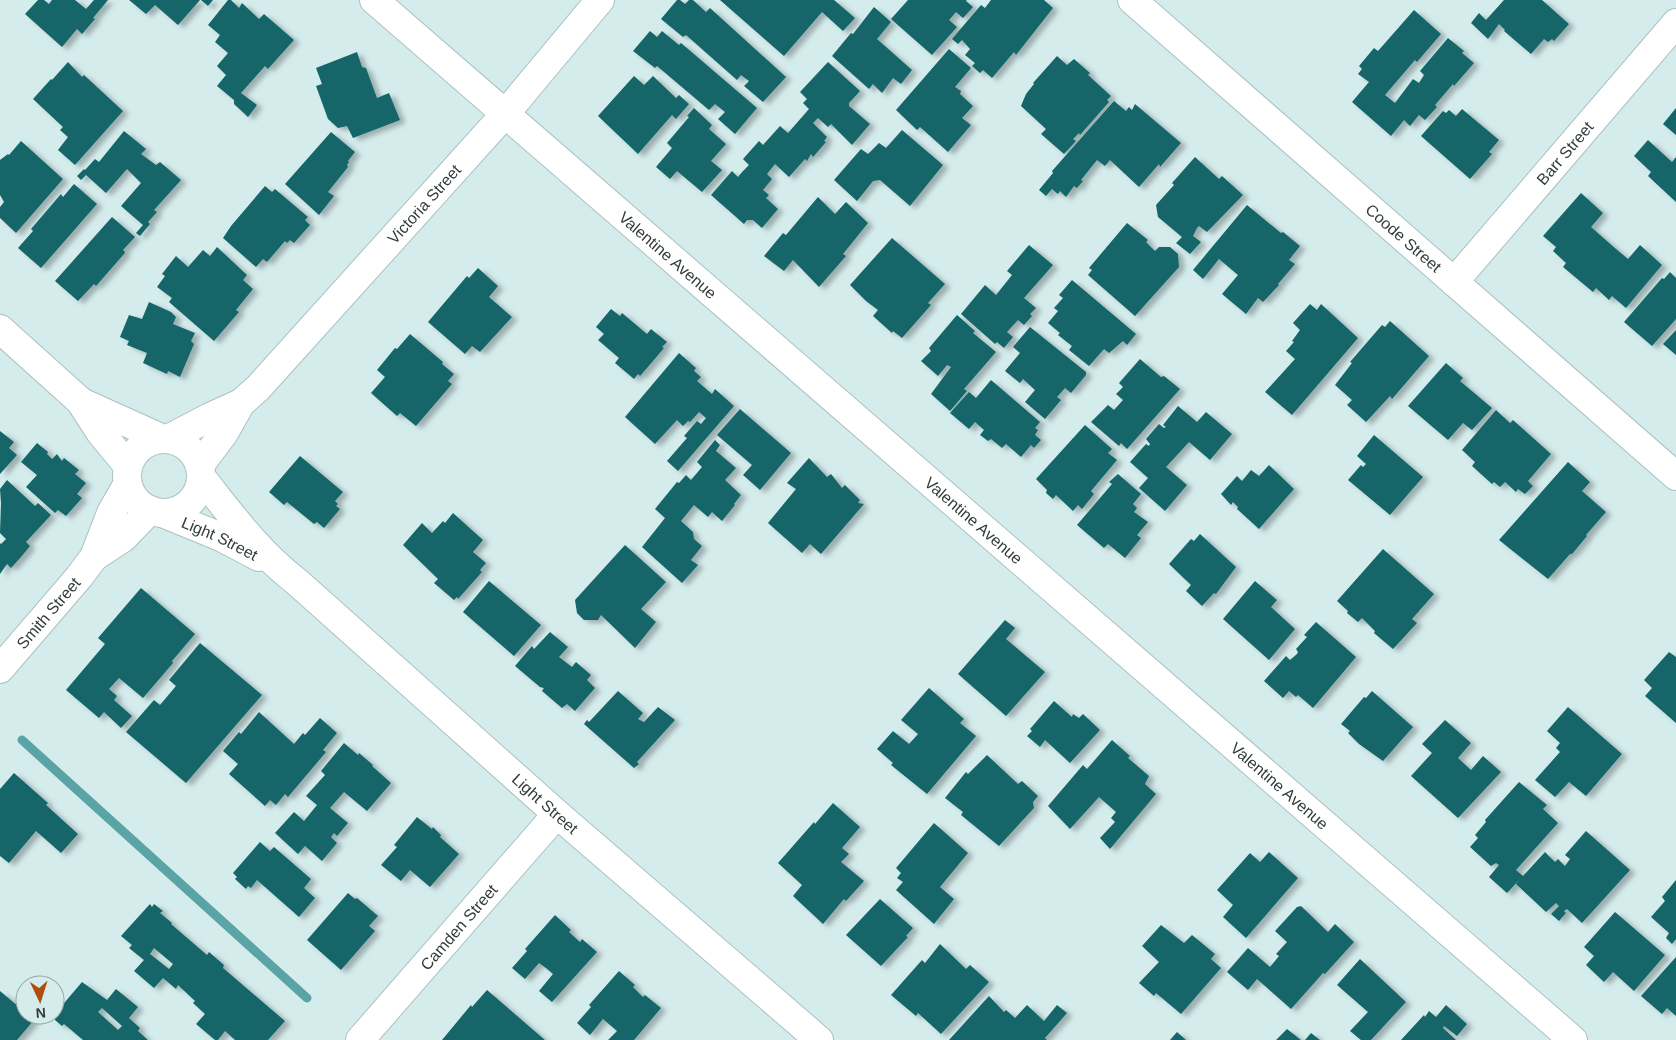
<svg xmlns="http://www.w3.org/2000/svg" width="1676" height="1040" viewBox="0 0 1676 1040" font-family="Arial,sans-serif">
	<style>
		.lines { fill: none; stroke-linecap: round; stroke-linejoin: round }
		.stream { stroke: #5aa4a5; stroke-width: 9 }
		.building { fill: #126567; fill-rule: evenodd; filter: url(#shadow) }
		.street-casing { stroke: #abc1c1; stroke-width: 30 }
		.secondary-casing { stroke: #abc1c1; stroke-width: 30 }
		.street { stroke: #fff; stroke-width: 28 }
		.secondary { stroke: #fff; stroke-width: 28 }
		.labels { text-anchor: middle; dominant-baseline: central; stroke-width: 5; stroke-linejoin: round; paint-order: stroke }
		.street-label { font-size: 16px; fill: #333c3c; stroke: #d5eced }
	</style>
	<defs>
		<filter id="shadow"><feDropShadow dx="5.5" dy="3" stdDeviation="2.5" flood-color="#0004"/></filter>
	</defs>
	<rect width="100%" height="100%" fill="#d5eced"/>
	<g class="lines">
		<path class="stream" d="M22 740 307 998"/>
	</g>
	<path class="building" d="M38 0H44L49 4 52 0H75L86 9 94 0H108L93 18 95 19 82 34 77 29 62 47 25 14Z
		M129 0H200L178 25 155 5 146 14Z
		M201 0H213L208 6Z
		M228 0H231L239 8 242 3 259 19 264 14 294 40 268 69 265 66 241 93 257 105 248 117 234 104V100L217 86 226 75 217 66 228 53 215 42 220 35 208 25Z
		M677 0H680L685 4 689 0H693L706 12 710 8 786 77 763 102 744 86 749 81 741 75 737 80 686 35 683 37 661 19Z
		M720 0H834L855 18 843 31 822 12 784 56Z
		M908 0H967L966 1 973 7 963 18 956 12 949 20 957 27 932 55 891 19Z
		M991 0H1044L1053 8 1016 55 1014 52 992 78 983 70 980 73 972 66 975 63 965 55 970 49 962 40 958 44 952 39 981 5 985 8Z
		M1504 0H1542L1569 24 1554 41 1552 39 1548 42 1544 39 1531 54 1504 31 1505 30 1499 24 1488 39 1471 23 1479 13 1486 20Z
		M874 7 891 22 877 39 912 70 901 84 893 78 882 93 873 84 869 89 832 56 851 33 853 34Z
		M1414 10 1441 34 1417 62 1415 60 1385 95 1395 103 1413 79 1419 83 1424 75 1420 71 1448 38 1464 51 1462 53 1474 63 1454 86 1453 84 1435 105 1437 107 1425 120 1419 115 1410 126 1404 120 1391 136 1352 102 1369 82 1358 74 1362 69 1359 66 1374 48 1378 51Z
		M650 31 657 37 662 31 679 45 681 43 757 108 735 134 718 119 725 112 715 104 709 110 657 66 655 68 633 51Z
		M949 49 971 68 955 87 961 91 960 94 973 106 962 118 971 125 948 152 920 127 917 130 896 110Z
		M357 52 362 67 366 68 377 98 389 93 400 120 353 138 347 126 338 128 328 119 316 86 322 84 316 68Z
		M1057 56 1067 65 1074 59 1090 73 1088 75 1111 96 1107 100 1109 102 1080 135 1079 133 1073 139 1076 141 1064 154 1041 134 1046 129 1021 106 1026 94 1034 84 1033 83Z
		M68 62 82 77 84 75 123 111 75 165 58 150 68 137 60 130 63 127 33 99 51 79 52 80Z
		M828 62 860 91 849 103V106L870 124 852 145 831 124 828 127 818 118 813 123 827 137 824 141 826 142 813 157 811 154 807 161 805 159 789 177 775 164 767 174 772 179 763 190 769 195 766 198 778 209 762 228 753 220H747L744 224 711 195 732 171 738 177 743 171 749 165 743 159 759 141 763 145 780 126 788 133 809 109 803 103 807 99 800 92Z
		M634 76 644 85 653 76 676 98 679 95 689 104 676 119 672 115 638 154 598 116Z
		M1114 101 1126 111 1129 107 1132 110 1135 104 1181 143 1160 167 1159 164 1139 187 1110 160 1105 166 1097 160 1081 180 1083 181 1077 188 1074 186 1066 197 1060 191 1058 194 1052 189 1046 196 1039 190 1053 173 1052 171Z
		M694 108 712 125 709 129 726 144 711 161 722 170 702 192 677 171 670 179 656 167 672 148 667 143 689 117 687 116Z
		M1676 108V135L1663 124Z
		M1462 109 1499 140 1489 152 1492 154 1470 179 1421 136 1443 111 1446 113 1449 110 1456 116Z
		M902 130 943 165 910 206 880 180 873 181 857 201 834 180 861 149 868 154 879 143 886 148Z
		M124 131 146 149 141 154 156 165 160 162 181 180 154 210 157 212 148 222 150 224 140 236 136 233 143 225 121 206 141 183 127 169 106 193 86 175 81 180 77 176 84 169 85 170 95 159 99 162Z
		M331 132 355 152 348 161 349 162 347 165 348 167 328 192 334 196 319 215 285 184Z
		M1648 140 1672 162 1676 157V202L1648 176 1651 172 1634 156Z
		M21 141 63 179 16 233 0 218V207L4 202 0 195V160L8 154 9 155Z
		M1195 157 1219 179 1222 176 1243 195 1207 232 1199 226 1197 228 1193 236 1201 242 1190 254 1176 243 1182 237 1158 217 1156 205 1174 185 1172 183Z
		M74 184 97 204 41 268 18 248 33 231 31 229 61 194 63 197Z
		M265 186 272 192 275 189 308 217 305 220 310 225 294 243 290 240 287 243 285 241 267 262 263 259 256 267 223 238 231 226Z
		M1581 193 1603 213 1591 227 1616 249 1628 259 1640 245 1662 265 1626 308 1612 296 1609 300 1596 288 1593 292 1563 267 1566 263 1553 251 1556 247 1543 236Z
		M818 197 835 214 846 202 868 223 843 254 846 256 819 287 793 260 784 271 764 256 783 233 786 235Z
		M1247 205 1281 233 1283 232 1300 246 1289 260 1295 264 1278 284 1279 285 1263 302 1258 298 1246 314 1222 294 1238 275 1232 270 1219 259 1203 279 1193 270Z
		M112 217 135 237 123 250 125 252 124 254 96 286 94 284 78 301 55 281Z
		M1127 223 1148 240 1146 242 1155 251 1159 247H1170L1178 254 1179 267 1135 316 1088 275 1092 270 1089 268Z
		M892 238 945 284 928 303 931 305 902 338 893 331 892 333 873 316 878 310 866 301 850 285Z
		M1029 245 1053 265 1024 298 1036 308 1030 314 1032 316 1024 325 1018 320 1007 332 1013 337 1004 348 997 342 995 344 961 314 985 285 996 295 1012 275 1007 271Z
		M217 247 247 275 243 280 253 289 236 310 239 312 214 341 169 302 172 298 157 287 165 276 162 274 176 256 188 267 203 250 210 256Z
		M478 268 498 286 489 297 512 317 480 352 472 346 465 354 428 322 467 276 469 278Z
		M1670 272 1676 278V319L1652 346 1624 322 1662 278 1664 279Z
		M1072 280 1136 334 1127 345 1123 341 1109 353 1104 349 1089 366 1069 350 1072 346 1058 335 1060 333 1048 323 1058 311 1054 308 1063 298 1059 295Z
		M149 302 171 312 176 317 173 324 195 333 191 341 194 344 180 377 168 371 167 374 143 363 147 353 127 345 129 341 120 337 129 315 142 319Z
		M1310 304 1317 310 1321 304 1358 338 1292 415 1265 392 1295 359 1286 351 1294 342 1292 341 1300 330 1293 323Z
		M611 309 620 316 622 313 647 334 651 329 667 342 662 347 664 348 647 368 640 376 638 374 634 379 615 363 619 358 598 340 604 334 596 327Z
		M957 315 975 331 973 333 996 352 964 389 967 391 950 411 931 394 951 367 947 365 938 376 921 361 931 351 929 348Z
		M1390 321 1429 356 1392 399 1390 396 1366 422 1347 405 1352 400 1335 385 1352 363 1350 362 1382 325 1385 327Z
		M1030 327 1086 372V375L1071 393 1065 388 1057 397 1061 400 1045 419 1025 402 1035 390 1023 379 1020 383 1005 371 1020 353 1013 347Z
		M1676 330V355L1663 344Z
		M410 334 443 362 442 364 454 374 448 381 452 384 416 426 400 413 397 416 371 393 385 377 377 370 395 348 397 349Z
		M679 353 696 368 694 371 701 377 697 381 712 394 715 389 734 406 678 471 667 461 687 438 684 436 697 421 701 424 706 418 699 412 690 422 688 421 683 426 677 420 655 444 625 417Z
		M1140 359 1161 377 1164 376 1180 389 1127 449 1121 443 1119 446 1091 422 1108 405 1114 410 1123 400 1116 394 1123 387 1119 383Z
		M1446 363 1463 378 1460 381 1492 408 1472 430 1463 423 1448 440 1408 406Z
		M991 380 1040 422 1035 428 1038 430 1035 435 1041 440 1034 448 1031 445 1021 457 1006 444 1002 448 991 439 988 441 980 435 984 430 975 422 969 429 950 413 969 392 976 398Z
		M1178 406 1197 422 1206 412 1232 434 1210 460 1189 442 1178 454 1166 467 1187 485 1165 511 1139 488 1148 478 1130 462 1146 444 1149 446 1150 444 1146 439 1159 424 1164 428 1166 427 1163 425Z
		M740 409 791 453 760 490 743 475 752 465 717 435Z
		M1496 410 1510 423 1513 420 1551 454 1528 481 1533 486 1525 494 1518 489 1516 492 1505 482 1500 487 1494 482 1492 484 1472 466 1475 462 1462 450Z
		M1085 425 1112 449 1108 453 1117 460 1091 491 1094 494 1082 509 1078 505 1073 511 1056 495 1053 499 1046 493 1047 490 1036 479Z
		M0 431 14 442 9 448 17 455 0 474Z
		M1374 435 1423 477 1390 515 1348 480 1361 465 1363 467 1366 464 1357 456Z
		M715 440 720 445 716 451 736 468 725 480 741 495 734 504 735 505 722 521 712 512 708 517 694 505 681 521 693 532 694 539 702 546 691 560 698 565 682 583 642 547 665 518 655 509 677 482 679 483 686 475 691 480 702 467 697 462Z
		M37 443 48 452 47 454 52 459 57 454 62 461 64 458 79 470 75 474 86 483 77 494 82 498 66 516 58 510 55 513 26 487 37 475 21 462Z
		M300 456 343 492 335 501 338 504 336 506 340 509 324 528 317 522 314 524 287 502 284 505 269 492Z
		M809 458 827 477 831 474 842 488 845 485 860 500 858 503 864 504 821 554 810 544 802 553 768 523 796 489 787 483Z
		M1568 462 1590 482 1582 491 1606 512 1586 535 1587 536 1572 554H1570L1548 579 1499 540Z
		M1269 465 1294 489 1259 529 1237 509 1238 507 1233 502 1231 505 1221 494 1237 476 1242 481 1251 470 1259 476Z
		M1118 474 1141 494 1133 504 1137 508 1134 512 1148 522 1137 535 1141 538 1125 558 1108 544 1104 548 1077 525 1112 484 1109 482Z
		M7 480 35 506 38 503 51 515 26 542 30 546 21 557 11 568 7 564 0 574V543L1 544 6 539 0 533 1 503 0 489Z
		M453 513 483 540 473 552 486 563 480 570 482 572 458 599 457 597 454 600 434 583 438 579 403 545 422 523 432 533 443 521 445 523Z
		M1200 534 1236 567 1216 594 1214 593 1202 606 1186 591 1191 585 1169 564 1191 539 1194 541Z
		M625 545 666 582 641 609 656 622 635 648 601 615 598 620H584L577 613 575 600Z
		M1383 549 1434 594 1412 619 1417 623 1393 649 1374 633 1375 631 1362 618 1358 622 1347 613 1348 611 1337 601Z
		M489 581 541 625 514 656 463 612Z
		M1255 581 1277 600 1271 607 1295 629 1269 660 1223 619Z
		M141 588 195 634 172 661 173 663 143 698 119 678 109 689 117 696 114 700 132 716 121 728 104 712 99 718 66 690 105 644 98 638Z
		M1005 620 1015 628 1006 639 1045 672 1006 716 958 674Z
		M1316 622 1356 657 1313 708 1298 695 1296 697 1289 691 1283 698 1264 681 1286 656 1290 660 1297 654 1298 652 1296 649 1307 637 1304 635Z
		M550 632 568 647 559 657 572 667 576 662 591 675 587 680 595 688 575 711 567 704 562 708 542 691 544 688 540 687 515 666 532 646 534 649Z
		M200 643 262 695 186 783 126 732 154 700 160 705 176 686 169 680Z
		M1669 652 1676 657V723L1645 696 1652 688 1644 680Z
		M929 688 964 719 960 723 976 736 927 794 891 765 893 763 877 749 893 731 909 744 918 734 901 720Z
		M618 691 643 713 638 719 644 722 658 707 675 720 637 762 639 764 634 768 584 724 587 720 589 722Z
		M1372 691 1413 727 1383 761 1359 744 1348 733 1350 731 1341 724 1364 697 1366 698Z
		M1054 701 1072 717 1073 714 1079 718 1083 714 1100 730 1070 763 1045 740 1040 747 1027 736 1032 731 1030 729Z
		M1568 707 1622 754 1586 796 1569 782 1555 797 1535 780 1560 752 1556 748 1560 743 1547 731Z
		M259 712 294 744 303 733 305 735 320 718 337 733 323 750 326 752 288 797 285 794 276 805 270 800 265 806 229 774 238 764 223 751 239 732 241 734Z
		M1445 720 1471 743 1458 758 1471 770 1483 756 1501 772 1458 818 1411 776 1432 753 1422 744Z
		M1112 740 1130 756 1128 758 1149 776 1145 784 1156 794 1110 849 1100 838 1115 822 1111 818 1116 812 1099 797 1070 829 1048 806 1083 765 1087 769Z
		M344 743 358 755 359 753 373 765 372 766 391 783 367 811 344 792 330 808 348 823 337 836 334 833 331 837 337 843 322 861 305 846 298 854 275 833 294 812 304 821 317 805 306 796 325 775 321 771Z
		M987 755 1018 784 1022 781 1038 796 1033 802 1034 808 999 846 961 815 963 812 945 798 966 772 968 774Z
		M14 773 48 803 46 805 78 834 61 853 36 831 9 863 0 856V789Z
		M1519 782 1547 805 1543 809 1558 823 1516 870 1523 876 1545 852 1555 862 1558 859 1565 866 1570 859 1565 855 1586 831 1630 870 1582 923 1567 909 1564 911 1566 913 1559 921 1551 914 1559 906 1556 903 1546 912 1516 884 1520 879 1507 893 1489 877 1499 865 1496 863 1491 866 1470 847 1478 838 1475 835 1486 822 1485 820Z
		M833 803 860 827 842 848 849 854 841 862 864 881 846 901 844 899 823 924 793 896 802 885 778 863 814 822 815 824Z
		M417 817 432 829 433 827 441 835 440 837 459 854 430 887 410 870 401 881 381 865 397 847 394 845Z
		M934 823 968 853 940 887 954 899 934 924 896 890 903 882 897 878 901 873 896 868Z
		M260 842 270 851 274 847 311 879 304 888 315 898 299 917 257 880 251 888 248 886 246 889 235 879 237 877 233 873Z
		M1269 852 1298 878 1246 938 1223 917 1233 905 1217 890 1250 853 1260 862Z
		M1676 880V939L1672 944 1666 938 1669 933 1651 917 1665 901 1662 897Z
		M348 893 355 899 357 898 378 916 369 926 375 931 341 970 307 940Z
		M880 899 913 928 906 936 908 937 881 966 846 935Z
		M150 904 152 907 154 904 163 911 160 913 172 923 171 924 207 955 209 952 224 965 223 968 285 1021 268 1040H235L225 1031 218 1040H215L196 1024 205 1014 193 1003 195 1001 178 985 176 989 163 978 154 988 134 971 144 960 129 948 132 945 121 936ZM154 948 173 964 169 969 150 954Z
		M1301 906 1328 932 1335 924 1354 942 1325 974 1323 973 1291 1009 1257 979 1248 990 1227 972 1248 948 1270 967 1279 956 1276 954 1287 942 1275 931 1297 907Z
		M1615 912 1665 955 1634 991 1613 972 1604 982 1586 965 1594 956 1584 947Z
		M555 915 571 930 569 932 580 942 582 939 597 952 552 1002 539 991 553 974 546 968 539 963 525 979 512 968 527 951 525 949Z
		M1161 925 1184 943 1192 935 1215 954 1211 959 1221 968 1181 1014 1156 993 1154 996 1139 983 1159 962 1142 946Z
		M940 944 966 969 970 965 989 982 941 1034 918 1013 916 1016 891 995 922 960 925 963Z
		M1676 957V1016L1667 1008 1662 1014 1641 996Z
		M1360 959 1406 1002 1371 1040H1361L1350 1031 1368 1012 1337 985Z
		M619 971 635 985 633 987 643 997 645 995 661 1008 634 1040H608L617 1031 603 1019 590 1035 577 1023 591 1007 589 1005Z
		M82 982 107 1000 116 989 138 1007 129 1018 140 1028 138 1031 148 1040H83L64 1024 62 1026 55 1020 54 1015ZM102 1008 122 1026 118 1030 98 1012Z
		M487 990 545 1040H442L471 1005 472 1007Z
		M0 991 25 1012V1015H28L34 1020 17 1040H0Z
		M989 996 1004 1012 1006 1010 1015 1018 1027 1005 1044 1021 1057 1005 1067 1013 1045 1038 1047 1040H949Z
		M1446 1005 1467 1024 1457 1036 1444 1026 1443 1028 1456 1040H1401L1424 1015 1425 1017 1429 1011 1436 1017Z
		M1287 1029 1301 1040H1276Z
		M1177 1032 1186 1040H1170Z
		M1311 1033 1320 1040H1305Z"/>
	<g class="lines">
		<g class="street-casing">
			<g id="street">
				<path id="s1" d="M374 0 1573 1040"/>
				<path id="s2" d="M1132 0 1676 476"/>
				<path id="s3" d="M1454 282 1676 23"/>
				<path d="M0 329 80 401 100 432 128 466"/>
				<path d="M81 402 161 438"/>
				<path id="s4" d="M360 1040 557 814"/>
			</g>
		</g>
		<g class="secondary-casing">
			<g id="secondary">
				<circle cx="164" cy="476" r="37"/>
				<path d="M168 439 210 417 241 403"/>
				<path id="s5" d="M200 465 224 433 241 403 258 388 505 114 600 0"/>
				<path id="s6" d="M202 478C233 517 257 551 297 582L557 814 819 1040"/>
				<path id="s7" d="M165 514 221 537 259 557"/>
				<path d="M94 557 123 538 150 510"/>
				<path id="s8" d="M0 669 79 577 94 557 111 513 127 485"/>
			</g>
		</g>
		<use href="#street" class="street"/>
		<use href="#secondary" class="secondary"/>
	</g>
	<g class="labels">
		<g class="street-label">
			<text stroke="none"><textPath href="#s3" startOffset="170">Barr Street</textPath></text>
			<text stroke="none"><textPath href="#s5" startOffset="345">Victoria Street</textPath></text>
			<text stroke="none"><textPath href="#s2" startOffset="361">Coode Street</textPath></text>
			<text stroke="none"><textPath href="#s1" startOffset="389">Valentine Avenue</textPath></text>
			<text stroke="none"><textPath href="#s1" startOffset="794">Valentine Avenue</textPath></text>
			<text stroke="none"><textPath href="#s7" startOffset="60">Light Street</textPath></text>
			<text stroke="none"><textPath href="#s8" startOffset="74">Smith Street</textPath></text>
			<text stroke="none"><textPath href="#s1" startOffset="1199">Valentine Avenue</textPath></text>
			<text stroke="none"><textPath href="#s6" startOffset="474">Light Street</textPath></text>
			<text stroke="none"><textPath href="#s4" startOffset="150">Camden Street</textPath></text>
		</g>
	</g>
	<g transform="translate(40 1000) rotate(176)"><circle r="24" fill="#d5eced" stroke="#94a6a6"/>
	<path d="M0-4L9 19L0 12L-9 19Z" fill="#ae4e0a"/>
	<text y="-8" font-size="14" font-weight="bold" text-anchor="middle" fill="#333c3c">N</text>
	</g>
</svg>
